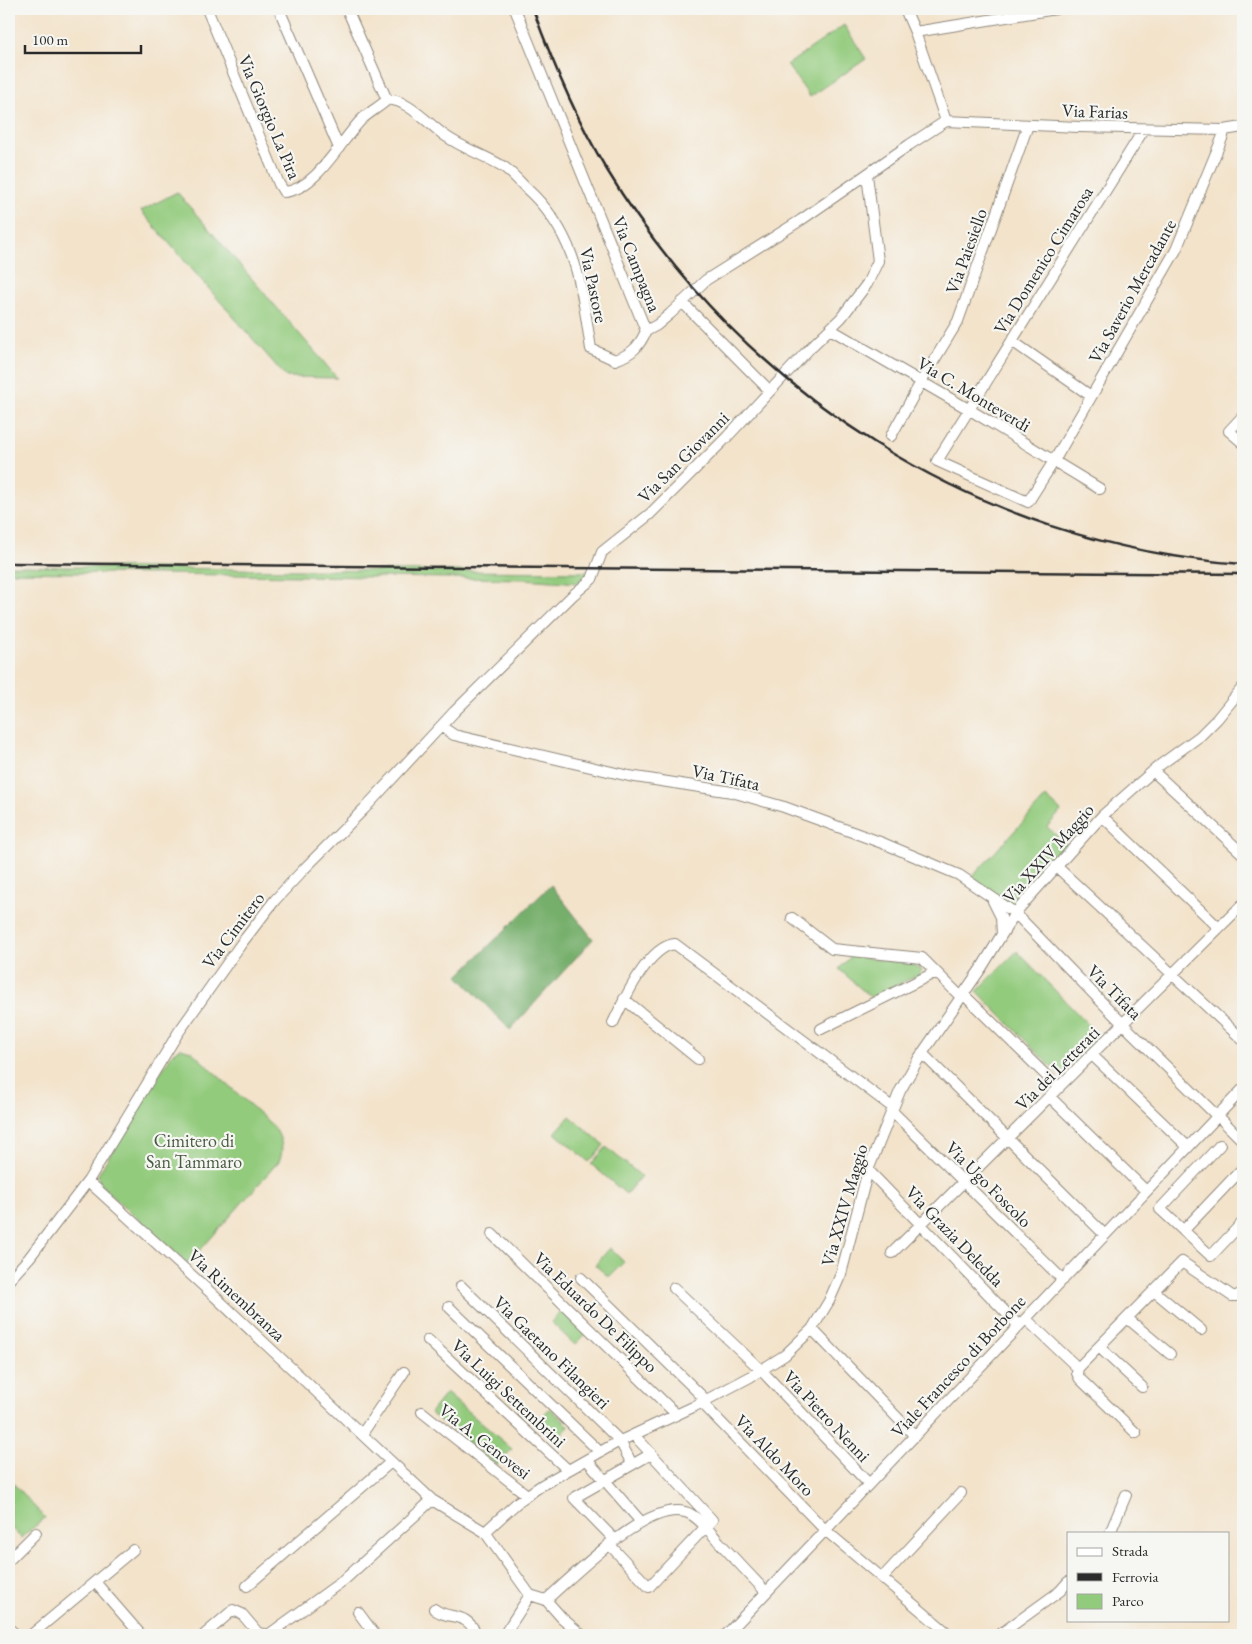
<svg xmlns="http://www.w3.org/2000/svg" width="1252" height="1644" viewBox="0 0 1252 1644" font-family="'EB Garamond',serif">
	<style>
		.green { fill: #93cb7d; stroke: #5f7b54 }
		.forest { fill: #76af6c; stroke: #506d4c }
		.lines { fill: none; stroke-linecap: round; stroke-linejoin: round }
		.minor-casing { stroke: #8f877b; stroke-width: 12 }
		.minor { stroke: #fff; stroke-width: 10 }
		.rail { stroke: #2b2b2b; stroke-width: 2.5 }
		.labels { text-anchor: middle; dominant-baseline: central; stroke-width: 4.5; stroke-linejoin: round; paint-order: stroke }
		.street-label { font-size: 18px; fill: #2b2b2b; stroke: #f6f6f2 }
		.park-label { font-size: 18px; fill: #4a5b44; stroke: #f6f6f2 }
	</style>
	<rect width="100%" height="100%" fill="#f6f6f2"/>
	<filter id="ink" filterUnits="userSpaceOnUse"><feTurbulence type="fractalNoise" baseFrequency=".02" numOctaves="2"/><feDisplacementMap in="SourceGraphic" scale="10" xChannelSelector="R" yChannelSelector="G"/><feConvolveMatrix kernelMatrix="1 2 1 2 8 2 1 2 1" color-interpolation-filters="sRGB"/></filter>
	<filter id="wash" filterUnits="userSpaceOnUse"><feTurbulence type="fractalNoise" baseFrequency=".0096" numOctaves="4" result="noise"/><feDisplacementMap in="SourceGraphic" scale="20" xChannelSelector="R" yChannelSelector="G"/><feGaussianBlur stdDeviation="1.12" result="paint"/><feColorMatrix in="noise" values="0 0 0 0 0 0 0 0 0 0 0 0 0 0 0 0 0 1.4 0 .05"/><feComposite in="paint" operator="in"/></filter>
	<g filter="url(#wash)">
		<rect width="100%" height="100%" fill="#f3e3cb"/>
		<path class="green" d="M844 25 866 59 810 97 787 65Z
			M177 192 322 360 337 378 286 377 141 211Z
			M9 566 302 570 591 572 589 575 580 583 523 579 9 572Z
			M1046 797 1061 811 1047 827 1068 846 1014 907 971 878Z
			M1017 951 1099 1036 1059 1075 977 991Z
			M851 956 912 964 922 970 919 975 870 997 839 969Z
			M181 1048 191 1051 272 1125C281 1135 285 1149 279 1161L188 1264 100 1185 98 1175 139 1105 173 1053Z
			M570 1116 604 1145 589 1162 555 1133Z
			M606 1147 641 1176 626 1194 591 1164Z
			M610 1248 624 1262 609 1277 595 1265Z
			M564 1309 588 1332 575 1345 551 1322Z
			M446 1393 512 1449 497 1465 430 1413Z
			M550 1408 569 1426 558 1439 539 1420Z
			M9 1479 45 1518 21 1538 9 1525Z"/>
		<path class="forest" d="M551 885 593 939 510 1030 458 976Z"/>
	</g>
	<g filter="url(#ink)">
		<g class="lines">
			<g class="minor-casing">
				<path id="minor" d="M207 9 279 184 284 192C316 190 341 140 362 119 370 112 379 107 387 100
					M279 9 339 148
					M347 9 387 100
					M515 9 646 331 657 325 670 314 706 280 801 220 909 145 946 121
					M905 9 915 32 946 121
					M915 32 1056 9
					M387 100C404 97 429 124 444 135 462 148 484 155 504 167 512 173 519 181 526 188 577 234 581 285 591 349L615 360C632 354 639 347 646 331
					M946 121 1079 127 1224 130 1243 127
					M1144 129 937 461 1028 502 1054 461 1176 250 1223 136 1224 130
					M682 302 770 391
					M830 329 970 410 1100 489
					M1012 341 1091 396
					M1243 416 1229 431 1243 443
					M891 436 921 382 958 321 1028 125
					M442 727 454 735 629 776 732 792 784 807 885 844 959 875 1015 913 1123 1024 1214 1113
					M1153 771 1243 854
					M1102 816 1219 928
					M1056 866 1243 1040
					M993 901 1001 917 1002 934
					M792 918 832 949 922 958 961 997
					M963 994 1059 1088
					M624 999 698 1059
					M613 1023C623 1002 648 946 675 944L892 1107
					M821 1029 936 972
					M922 1053 1105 1235
					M1092 1055 1188 1147
					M1050 1097 1146 1191
					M892 1111 1063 1280
					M1221 1112 1243 1089
					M1221 1119 1243 1141
					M1220 1145 1160 1209 1211 1256 1243 1222
					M868 1170 1019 1326
					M88 1181 210 1292 432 1500 485 1532 530 1595 546 1600
					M1184 1230 1242 1169
					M492 1234 677 1415
					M892 1253 1243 904
					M581 1278 706 1400
					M9 1280 29 1258 88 1181 178 1033 241 944 275 900 304 869 364 809 454 712 573 595 592 579 602 552 650 514 727 437 810 348 841 318 867 284 878 261 867 175
					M461 1286 620 1441 632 1464
					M674 1288 761 1370 869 1484
					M1154 1291 1201 1330
					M449 1307 600 1452
					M1127 1318 1170 1354
					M1026 1319 1078 1368 1182 1262 1232 1296H1237L1243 1292
					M812 1329 915 1436
					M428 1340 568 1470
					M1099 1347 1142 1387
					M1078 1368 1077 1373 1080 1379 1136 1433
					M702 1403 825 1530 950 1635
					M422 1412 527 1495
					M362 1434 404 1372
					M587 1460 642 1523
					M485 1532 519 1501 542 1485 616 1443 693 1407 750 1377 785 1355 812 1329 829 1301 841 1274 868 1170 900 1091 919 1058 982 967 1015 913 1102 816 1160 765 1200 736 1217 719 1243 687
					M1110 1533 1126 1495
					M614 1539 574 1498 651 1454
					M609 1544 649 1587 712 1520 634 1435
					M9 1560 36 1533
					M882 1578 961 1493
					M95 1582 141 1635
					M247 1586 391 1462
					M546 1600C574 1576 654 1492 692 1515 702 1521 711 1533 719 1542 735 1559 750 1575 766 1592
					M546 1600 562 1618 582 1635
					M434 1609C449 1621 466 1610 477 1635
					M358 1612 375 1635
					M9 1629 17 1635
					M31 1635 133 1550
					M204 1635 233 1610 242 1614 258 1633 268 1635 344 1580 432 1500
					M504 1635 530 1595
					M726 1635 1214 1120
					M999 1635 1060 1591 1068 1582"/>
			</g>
			<use href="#minor" class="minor"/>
			<path class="rail" d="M533 9C553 64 576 119 607 170 742 394 981 546 1243 564
				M9 563 1243 574"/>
		</g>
	</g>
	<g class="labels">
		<g class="street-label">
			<text transform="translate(1095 111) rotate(2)">Via Farias</text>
			<text transform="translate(270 117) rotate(67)">Via Giorgio La Pira</text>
			<text transform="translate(966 251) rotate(-70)">Via Paiesiello</text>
			<text transform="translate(1043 260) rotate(-58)">Via Domenico Cimarosa</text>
			<text transform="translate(637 264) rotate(68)">Via Campagna</text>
			<text transform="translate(594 285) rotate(78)">Via Pastore</text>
			<text transform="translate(1132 291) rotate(-61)">Via Saverio Mercadante</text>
			<text transform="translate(974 394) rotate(31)">Via C. Monteverdi</text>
			<text transform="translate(683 457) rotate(-45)">Via San Giovanni</text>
			<text transform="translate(726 777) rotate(12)">Via Tifata</text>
			<text transform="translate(1048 853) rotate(-48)">Via XXIV Maggio</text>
			<text transform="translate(233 930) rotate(-53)">Via Cimitero</text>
			<text transform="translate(1115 992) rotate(45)">Via Tifata</text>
			<text transform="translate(1057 1068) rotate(-45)">Via dei Letterati</text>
			<text transform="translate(989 1184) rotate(45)">Via Ugo Foscolo</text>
			<text transform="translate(844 1205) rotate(-74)">Via XXIV Maggio</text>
			<text transform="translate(955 1236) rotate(46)">Via Grazia Deledda</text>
			<text transform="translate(237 1295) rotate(43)">Via Rimembranza</text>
			<text transform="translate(596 1312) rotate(44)">Via Eduardo De Filippo</text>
			<text transform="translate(552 1352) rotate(44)">Via Gaetano Filangieri</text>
			<text transform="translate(958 1366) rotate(-47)">Viale Francesco di Borbone</text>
			<text transform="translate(509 1393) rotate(43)">Via Luigi Settembrini</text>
			<text transform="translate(827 1416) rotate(47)">Via Pietro Nenni</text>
			<text transform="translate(485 1441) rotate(38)">Via A. Genovesi</text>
			<text transform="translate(775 1455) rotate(46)">Via Aldo Moro</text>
		</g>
		<g class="park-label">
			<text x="194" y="1140">Cimitero di<tspan x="194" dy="21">San Tammaro</tspan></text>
		</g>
	</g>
	<rect width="1252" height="1644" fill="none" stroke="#f6f6f2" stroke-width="30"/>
	<rect x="1067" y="1532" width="162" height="90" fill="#f6f6f2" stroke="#a5a5a2"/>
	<rect x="1077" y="1548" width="25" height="8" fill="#ffffff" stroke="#a5a5a2"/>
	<text x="1112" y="1556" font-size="15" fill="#2b2b2b">Strada</text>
	<rect x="1077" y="1573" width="25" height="8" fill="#2b2b2b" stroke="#a5a5a2"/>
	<text x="1112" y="1582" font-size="15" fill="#2b2b2b">Ferrovia</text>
	<rect x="1077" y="1594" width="25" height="15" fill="#93cb7d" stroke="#a5a5a2"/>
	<text x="1112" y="1606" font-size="15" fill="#2b2b2b">Parco</text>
	<path d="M25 45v8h116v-8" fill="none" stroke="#2b2b2b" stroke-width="2.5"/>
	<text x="32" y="45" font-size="15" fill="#2b2b2b" stroke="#f6f6f2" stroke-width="4" paint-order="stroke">100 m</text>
</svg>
